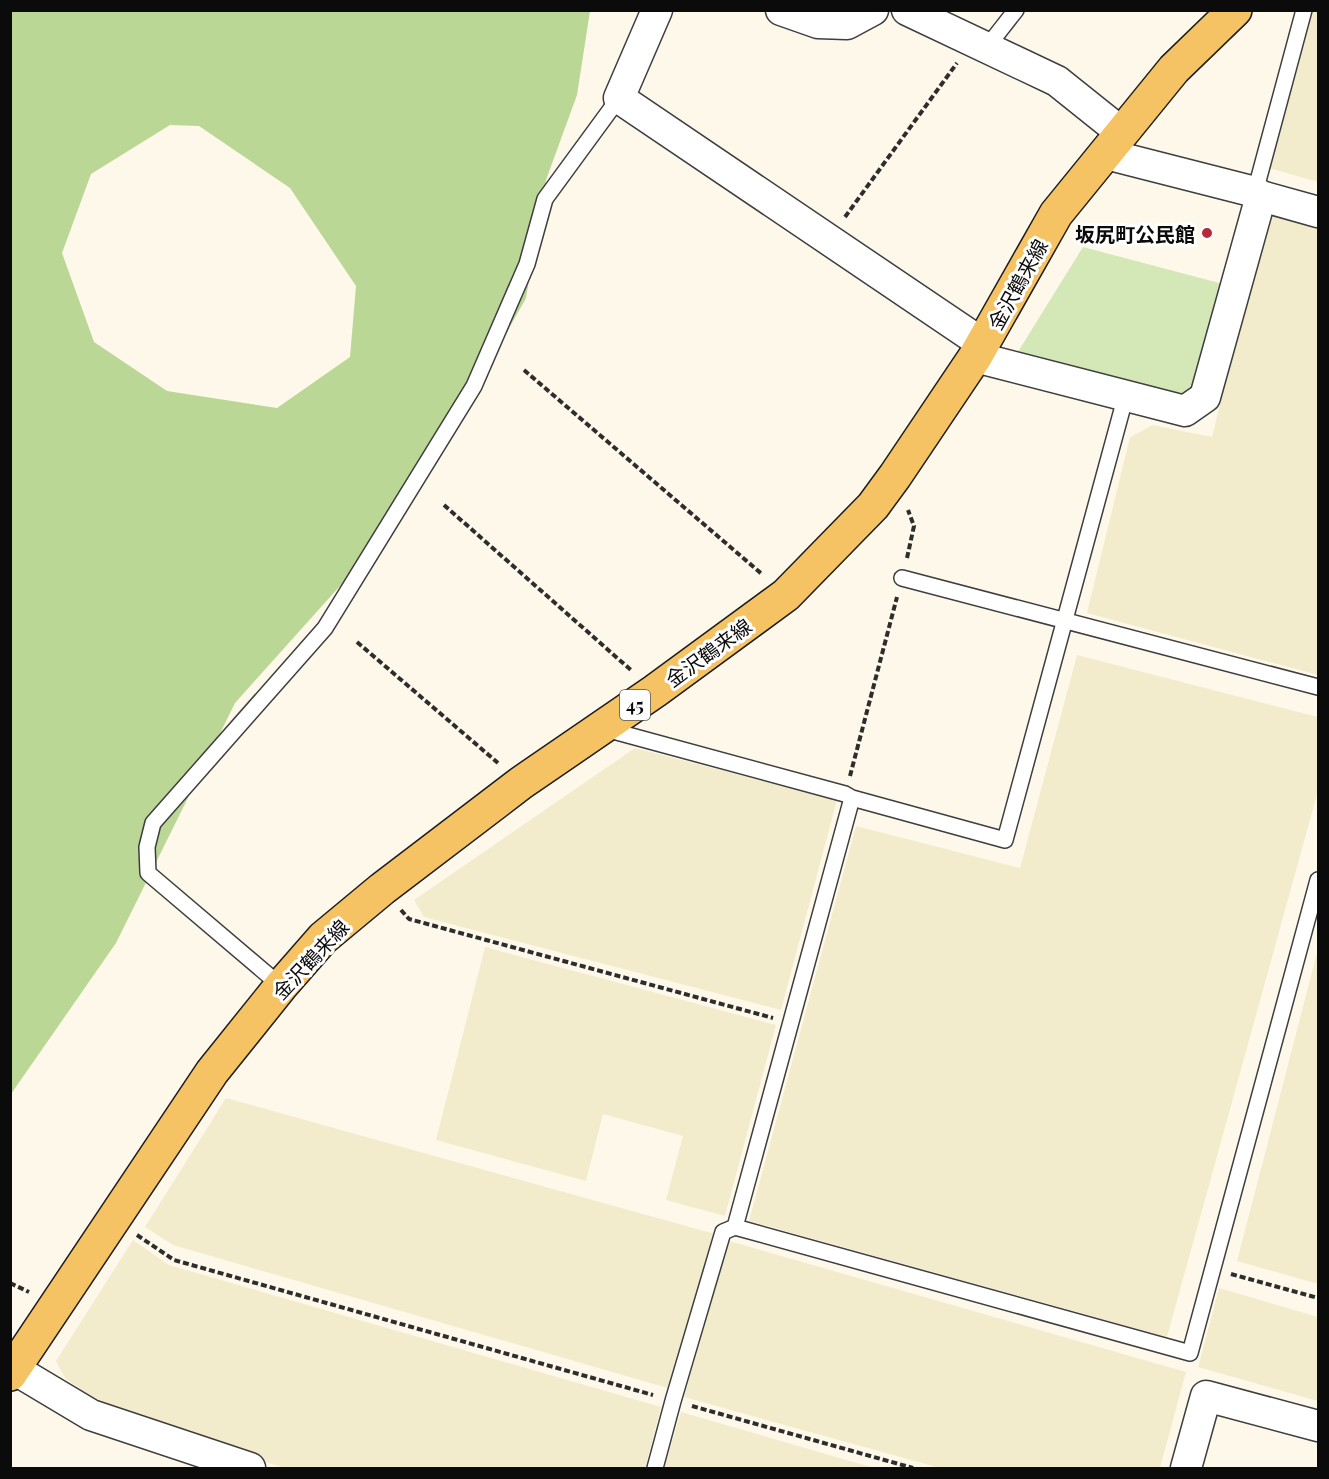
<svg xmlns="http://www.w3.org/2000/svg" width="1329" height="1479" viewBox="0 0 1329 1479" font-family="'Playfair Display','Noto Sans JP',serif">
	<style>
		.farmland { fill: #f3eccc }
		.green { fill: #d4e7b6 }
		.forest { fill: #bad795; fill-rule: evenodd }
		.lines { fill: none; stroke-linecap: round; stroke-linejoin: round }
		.lane-casing { stroke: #3e3e3e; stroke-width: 18 }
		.street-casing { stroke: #3e3e3e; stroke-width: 33 }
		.primary-casing { stroke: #1c1c1c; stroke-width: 36 }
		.path { stroke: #2d2d2d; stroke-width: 4; stroke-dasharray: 6 3; stroke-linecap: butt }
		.lane { stroke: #fff; stroke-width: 15 }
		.street { stroke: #fff; stroke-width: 30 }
		.primary { stroke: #f5c364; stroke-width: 33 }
		.poi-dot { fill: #b7283d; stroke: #fff; stroke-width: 2 }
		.labels { text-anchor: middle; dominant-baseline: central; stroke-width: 6; stroke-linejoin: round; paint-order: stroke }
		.shield { fill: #fff; stroke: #545454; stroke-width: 1.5 }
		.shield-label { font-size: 18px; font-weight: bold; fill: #0b0b0b }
		.poi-label { font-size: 20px; font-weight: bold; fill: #0b0b0b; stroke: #fff; text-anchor: end }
		.street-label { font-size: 20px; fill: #0b0b0b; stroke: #fff }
	</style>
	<rect width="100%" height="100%" fill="#fef8ea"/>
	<path class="farmland" d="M1311 11H1318V182L1269 168Z
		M1267 212 1318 226V675L1087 613 1130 437 1153 425 1212 437Z
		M1077 655 1318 717V791L1167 1337 749 1221 856 826 1020 868Z
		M635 748 837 800 781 1010 424 917 414 900Z
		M485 947 776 1025 725 1216 666 1200 683 1136 603 1114 586 1181 436 1140Z
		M1318 949V1284L1237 1261Z
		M226 1098 715 1234 671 1389 173 1245 145 1227Z
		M133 1240 169 1265 661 1407 645 1468H284L171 1430 89 1396 65 1378 56 1361Z
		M729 1241 1186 1372 1160 1468H940L684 1397Z
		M1219 1288 1318 1317V1401L1198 1367Z
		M681 1412 874 1468H664Z"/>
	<path class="green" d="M1083 247 1223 284 1196 389 1181 400 1016 355Z"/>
	<path class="forest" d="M11 11H590L577 95 546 180 526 298 467 404 374 548 235 703 116 943 11 1094ZM170 125 199 126 290 188 356 286 350 357 277 408 167 391 94 342 62 253 91 174Z"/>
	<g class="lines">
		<g class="lane-casing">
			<path id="lane" d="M987 47 1016 10
				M1255 192 1304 10
				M902 578 1318 687
				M602 728 845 794 852 798 1005 840 1126 395
				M281 986 148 873 147 847 153 823 325 628 474 386 527 264 545 199 619 98
				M735 1227 1190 1353 1318 880
				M655 1468 673 1401 723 1232 735 1227 852 798"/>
		</g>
		<g class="street-casing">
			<path id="street" d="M657 10 619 98 983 344
				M781 10 818 23 847 24 873 10
				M907 10 1057 81 1122 133
				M1106 154 1255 192 1261 196 1318 212
				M975 357 1185 411 1205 397 1261 196
				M14 1369 91 1415 250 1468
				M1186 1468 1206 1396 1318 1426"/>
		</g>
		<g class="primary-casing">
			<path id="primary" d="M10 1374 212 1072 281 986 323 938 382 889 521 783 655 691 786 595 873 506 895 476 975 357 1056 214 1174 69 1235 10"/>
		</g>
		<path class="path" d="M845 217 957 63
			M524 370 763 575
			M444 505 632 671
			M907 558 914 526 908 510
			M357 642 498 763
			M850 776 897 597
			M401 910 409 919 773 1018
			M137 1235 174 1260 653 1395
			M1231 1274 1318 1298
			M10 1283 29 1292
			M692 1406 913 1468"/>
		<use href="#lane" class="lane"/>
		<use href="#street" class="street"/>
		<use href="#primary" class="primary"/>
	</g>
	<circle class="poi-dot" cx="1207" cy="233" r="6"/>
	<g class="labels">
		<rect class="shield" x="620" y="690" width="30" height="30" rx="4.5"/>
		<g class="shield-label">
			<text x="635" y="705">45</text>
		</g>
		<g class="poi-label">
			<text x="1195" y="233">坂尻町公民館</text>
		</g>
		<g class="street-label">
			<text transform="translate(1017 284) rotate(-61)">金沢鶴来線</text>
			<text transform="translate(708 652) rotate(-36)">金沢鶴来線</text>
			<text transform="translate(310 959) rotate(-47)">金沢鶴来線</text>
		</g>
	</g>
	<rect width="1329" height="1479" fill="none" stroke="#0b0b0b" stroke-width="24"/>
</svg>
